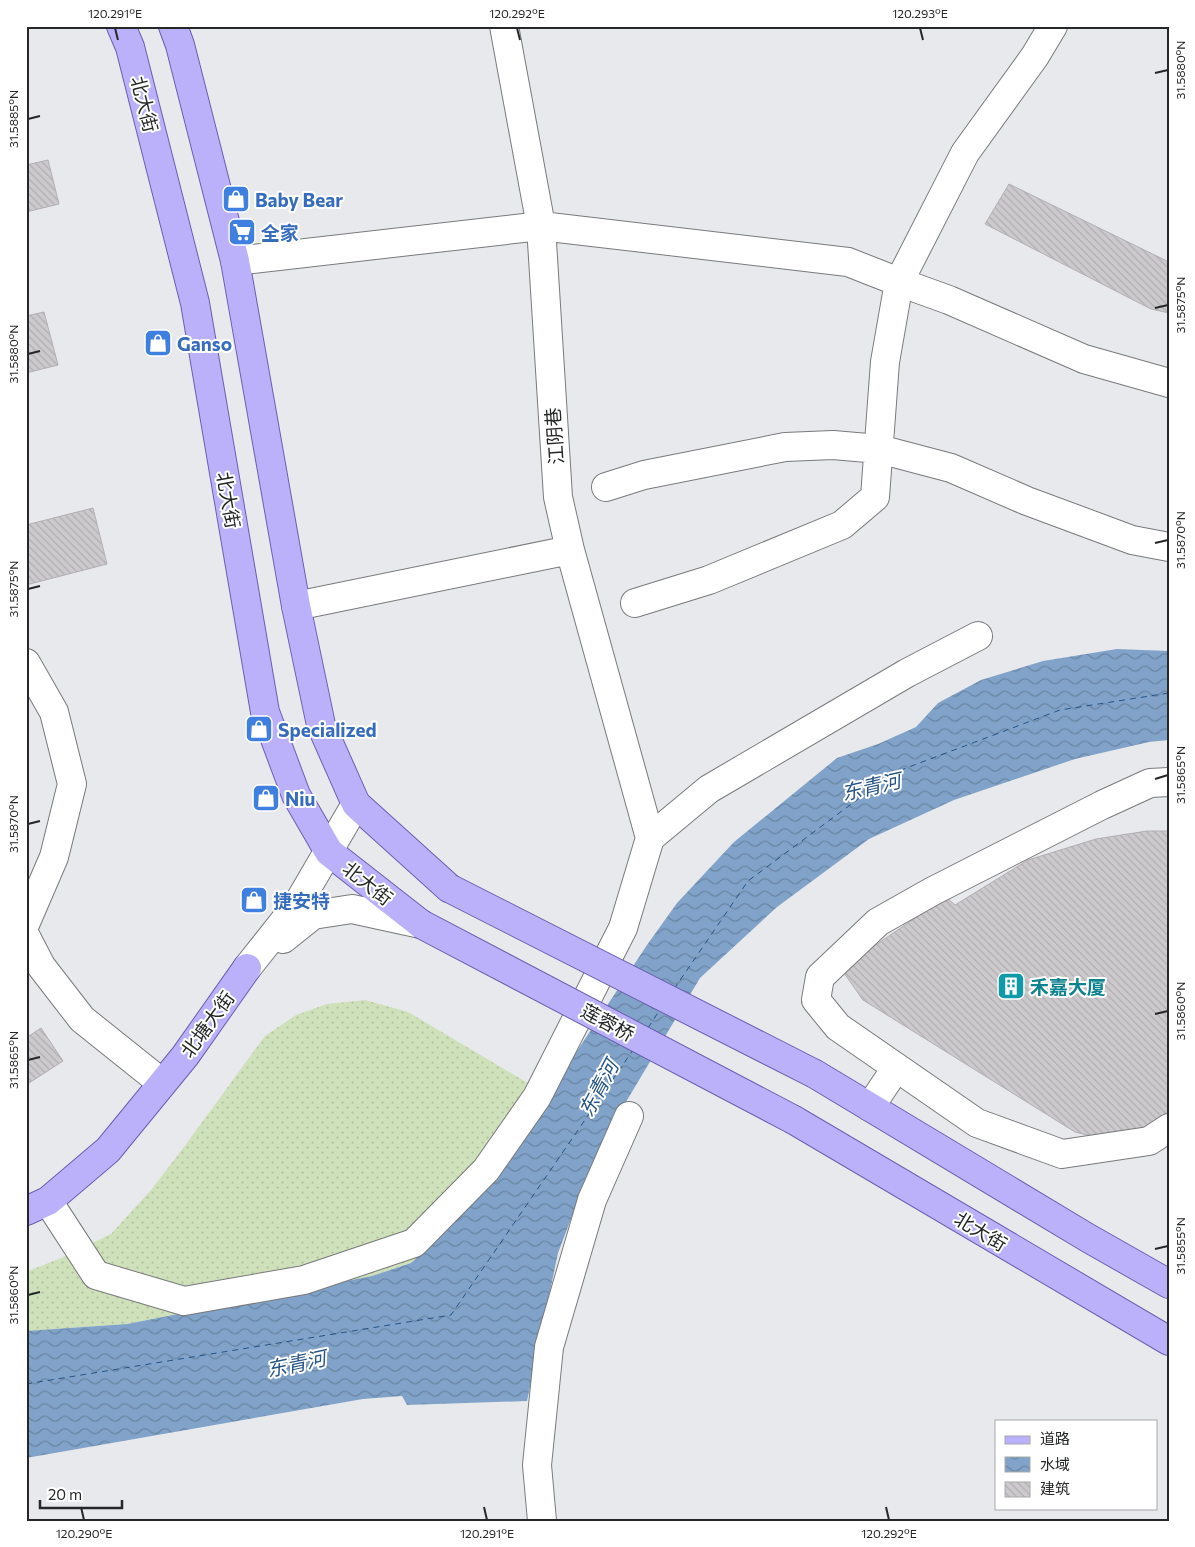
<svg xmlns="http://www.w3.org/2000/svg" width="1195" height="1547" viewBox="0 0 1195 1547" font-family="Commissioner,'Noto Sans SC',sans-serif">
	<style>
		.garden { fill: url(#garden-dots) }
		.water { fill: url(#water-waves) }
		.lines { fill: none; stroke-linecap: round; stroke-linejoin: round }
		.ferry { stroke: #255486; stroke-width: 1; stroke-dasharray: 6 5; stroke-linecap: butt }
		.building { fill: url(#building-back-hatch); stroke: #b2afb2 }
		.minor-casing { stroke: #797a7c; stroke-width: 30 }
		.major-casing { stroke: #6a5faf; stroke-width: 30 }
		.minor { stroke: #fff; stroke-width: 28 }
		.major { stroke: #bbb1fb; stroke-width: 28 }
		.major-bridge-casing { stroke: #6a5faf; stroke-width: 30; stroke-linecap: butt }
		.major-bridge { stroke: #bbb1fb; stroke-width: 28 }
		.ticks { fill: none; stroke: #262728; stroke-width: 2 }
		.labels { text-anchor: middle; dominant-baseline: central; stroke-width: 4; stroke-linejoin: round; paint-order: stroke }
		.street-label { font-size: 19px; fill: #262728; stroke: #fff }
		.shop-label { font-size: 19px; font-weight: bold; fill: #366cbe; stroke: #fff; text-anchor: start }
		.culture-label { font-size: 19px; font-weight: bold; fill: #0d838f; stroke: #fff; text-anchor: start }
		.water-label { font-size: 20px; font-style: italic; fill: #255486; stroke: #fff }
		.neatline { fill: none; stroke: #262728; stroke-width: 2 }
		.ticks-label { font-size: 12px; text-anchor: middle; fill: #262728 }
	</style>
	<defs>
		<pattern id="garden-dots" width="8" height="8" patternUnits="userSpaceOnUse" patternTransform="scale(1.25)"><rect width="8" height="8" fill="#cfe1ba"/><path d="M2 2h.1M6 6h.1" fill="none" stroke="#b2c1a0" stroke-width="1.8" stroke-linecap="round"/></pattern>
		<pattern id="water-waves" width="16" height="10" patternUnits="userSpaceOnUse" patternTransform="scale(1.25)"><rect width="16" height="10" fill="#81a3c9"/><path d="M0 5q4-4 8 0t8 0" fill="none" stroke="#6985a3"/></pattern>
		<pattern id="building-back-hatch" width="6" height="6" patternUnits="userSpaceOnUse" patternTransform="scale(1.25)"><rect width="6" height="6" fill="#cdcacd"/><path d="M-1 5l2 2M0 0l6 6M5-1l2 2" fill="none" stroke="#b0aeb0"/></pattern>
	</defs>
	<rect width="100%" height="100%" fill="#e8e9ec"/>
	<path class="garden" d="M365 1000 408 1012 548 1095 475 1201 440 1237 411 1263 372 1276 127 1324 26 1331V1272L61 1258 111 1234 151 1190 184 1147 265 1036 296 1015 327 1004Z"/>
	<path class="water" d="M1117 649 1169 651V740L1149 742 1075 759 954 800 869 839 777 907 700 978 608 1132 582 1190 558 1253 527 1401 407 1405 402 1396 363 1399 26 1458V1331L127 1324 372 1276 411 1263 440 1237 475 1201 548 1095 647 945 677 903 734 842 837 758 878 744 916 727 938 703 981 680 1043 661Z"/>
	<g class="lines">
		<path class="ferry" d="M674 989 748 881 893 773 1060 710 1169 693
			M648 1028 659 1011
			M26 1384 451 1315 633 1050"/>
	</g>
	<path class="building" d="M48 160 59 204 26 212V165Z
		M1009 184 1169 262V313L1151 309 985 224Z
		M44 312 58 365 26 373V316Z
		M93 508 107 564 26 585V525Z
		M1147 831H1169V1112L1162 1120 1142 1135 1104 1139 1075 1132 863 1000 844 973 867 951 946 897 955 905 1028 860 1096 839Z
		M41 1028 63 1061 26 1085V1038Z"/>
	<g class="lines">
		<g class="minor-casing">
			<path id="minor" d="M504 26 541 226 558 497 570 550 650 838
				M235 261 541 226 848 262 899 282 949 300 1084 359 1169 383
				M606 487 644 475 785 447 833 445 879 449 951 468 1027 501 1132 540 1169 547
				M635 603 709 580 842 525 875 497 885 362 899 282 965 153 1035 56 1053 26
				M296 606 570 550
				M26 663 54 712 72 784 54 857 26 922
				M1169 782 1150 783 1102 805 933 891 878 922 820 977 816 1000 838 1027 977 1123 1062 1154 1149 1141 1169 1128
				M26 937 41 966 82 1019 162 1083
				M283 939 313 915 352 909 421 924
				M247 968 297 905 356 804
				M870 1107 896 1068
				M48 1201 96 1275 184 1301 304 1280 414 1243 486 1170 537 1097 623 928 650 838 709 789 907 673 978 636
				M542 1521 537 1465 549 1347 592 1200 629 1116"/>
		</g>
		<g class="major-casing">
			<path id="major" d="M121 26 130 47 195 303 265 712 296 795 329 852 421 924
				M173 26 180 45 235 261 296 606 321 725 356 804 449 888
				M815 1074 1088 1238 1169 1284
				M794 1120 1169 1341
				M26 1211 48 1201 108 1150 185 1056 247 968"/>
		</g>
		<use href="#minor" class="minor"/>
		<use href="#major" class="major"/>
		<g class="major-bridge-casing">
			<path id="major-bridge" d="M449 888 815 1074
				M421 924 794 1120"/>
		</g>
		<use href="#major-bridge" class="major-bridge"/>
	</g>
	<path class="ticks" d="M115 28 118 40M517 28 520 40M920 28 923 40M1155 73 1168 70M28 119 40 116M1155 308 1168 305M28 354 40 351M1155 543 1168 540M28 589 40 586M1155 779 1168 775M28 824 40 821M1155 1014 1168 1011M28 1060 40 1057M1155 1249 1168 1246M28 1295 40 1292M81 1507 84 1520M484 1507 487 1520M886 1507 889 1520"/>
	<defs>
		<g id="shop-square" transform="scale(1.4375)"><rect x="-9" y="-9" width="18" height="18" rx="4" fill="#3f7fe0" stroke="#fff"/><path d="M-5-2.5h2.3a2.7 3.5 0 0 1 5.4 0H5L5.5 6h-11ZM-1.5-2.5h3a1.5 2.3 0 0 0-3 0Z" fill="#fff"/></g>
		<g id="supermarket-square" transform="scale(1.4375)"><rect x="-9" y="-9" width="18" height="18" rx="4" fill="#3f7fe0" stroke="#fff"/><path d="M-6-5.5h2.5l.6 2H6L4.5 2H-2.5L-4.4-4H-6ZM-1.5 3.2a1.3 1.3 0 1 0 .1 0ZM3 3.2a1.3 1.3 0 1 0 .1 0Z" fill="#fff"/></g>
		<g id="building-square" transform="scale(1.4375)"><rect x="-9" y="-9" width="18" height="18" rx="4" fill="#0f9aa8" stroke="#fff"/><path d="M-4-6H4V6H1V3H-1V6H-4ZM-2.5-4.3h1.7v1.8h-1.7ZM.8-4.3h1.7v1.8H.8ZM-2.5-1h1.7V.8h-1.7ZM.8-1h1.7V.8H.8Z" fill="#fff"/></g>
	</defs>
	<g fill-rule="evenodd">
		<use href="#shop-square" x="236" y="199"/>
		<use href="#supermarket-square" x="242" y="232"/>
		<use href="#shop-square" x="158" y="343"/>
		<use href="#shop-square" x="259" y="729"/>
		<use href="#shop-square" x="266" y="798"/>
		<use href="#shop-square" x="254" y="900"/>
		<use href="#building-square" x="1011" y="986"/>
	</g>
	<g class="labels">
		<g class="street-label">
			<text transform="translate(145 104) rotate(76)">北大街</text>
			<text transform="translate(554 436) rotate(-94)">江阴巷</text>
			<text transform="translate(229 500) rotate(80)">北大街</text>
			<text transform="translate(368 883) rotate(38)">北大街</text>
			<text transform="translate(608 1022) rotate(28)">莲蓉桥</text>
			<text transform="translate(207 1024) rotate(-54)">北塘大街</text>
			<text transform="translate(981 1231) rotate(31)">北大街</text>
		</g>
		<g class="shop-label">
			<text x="255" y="199">Baby Bear</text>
			<text x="261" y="232">全家</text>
			<text x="177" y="343">Ganso</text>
			<text x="278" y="729">Specialized</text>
			<text x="285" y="798">Niu</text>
			<text x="273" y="900">捷安特</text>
		</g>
		<g class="culture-label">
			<text x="1030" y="986">禾嘉大厦</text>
		</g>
		<g class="water-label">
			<text transform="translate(871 786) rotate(-13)">东青河</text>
			<text transform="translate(598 1088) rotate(-62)">东青河</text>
			<text transform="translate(296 1363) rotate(-12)">东青河</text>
		</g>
	</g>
	<rect width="1195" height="1547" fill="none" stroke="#ffffff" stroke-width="55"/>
	<rect x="995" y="1420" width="162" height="90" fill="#ffffff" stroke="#a8a9a9"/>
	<rect x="1005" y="1436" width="25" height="8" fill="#bbb1fb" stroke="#a8a9a9"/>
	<text x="1040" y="1444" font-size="15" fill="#262728">道路</text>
	<rect x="1005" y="1457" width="25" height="15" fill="url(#water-waves)" stroke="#a8a9a9"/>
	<text x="1040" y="1470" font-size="15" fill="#262728">水域</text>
	<rect x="1005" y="1482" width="25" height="15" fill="url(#building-back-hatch)" stroke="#a8a9a9"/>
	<text x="1040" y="1494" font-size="15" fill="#262728">建筑</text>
	<path d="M40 1500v8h82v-8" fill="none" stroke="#262728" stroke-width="2.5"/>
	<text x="48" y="1500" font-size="15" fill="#262728" stroke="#ffffff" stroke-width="4" paint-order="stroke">20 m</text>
	<rect x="28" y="28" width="1140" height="1492" class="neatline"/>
	<g class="ticks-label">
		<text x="115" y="18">120.291°E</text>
		<text x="517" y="18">120.292°E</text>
		<text x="920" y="18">120.293°E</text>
		<text transform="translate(1181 70) rotate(-90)" y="4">31.5880°N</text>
		<text transform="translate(14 119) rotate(-90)" y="4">31.5885°N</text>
		<text transform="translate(1181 305) rotate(-90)" y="4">31.5875°N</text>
		<text transform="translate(14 354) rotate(-90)" y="4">31.5880°N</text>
		<text transform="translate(1181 540) rotate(-90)" y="4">31.5870°N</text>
		<text transform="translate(14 589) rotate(-90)" y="4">31.5875°N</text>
		<text transform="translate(1181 775) rotate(-90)" y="4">31.5865°N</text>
		<text transform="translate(14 824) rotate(-90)" y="4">31.5870°N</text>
		<text transform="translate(1181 1011) rotate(-90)" y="4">31.5860°N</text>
		<text transform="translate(14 1060) rotate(-90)" y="4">31.5865°N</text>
		<text transform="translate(1181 1246) rotate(-90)" y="4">31.5855°N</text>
		<text transform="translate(14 1295) rotate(-90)" y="4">31.5860°N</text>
		<text x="84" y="1538">120.290°E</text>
		<text x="487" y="1538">120.291°E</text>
		<text x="889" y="1538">120.292°E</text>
	</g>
</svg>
